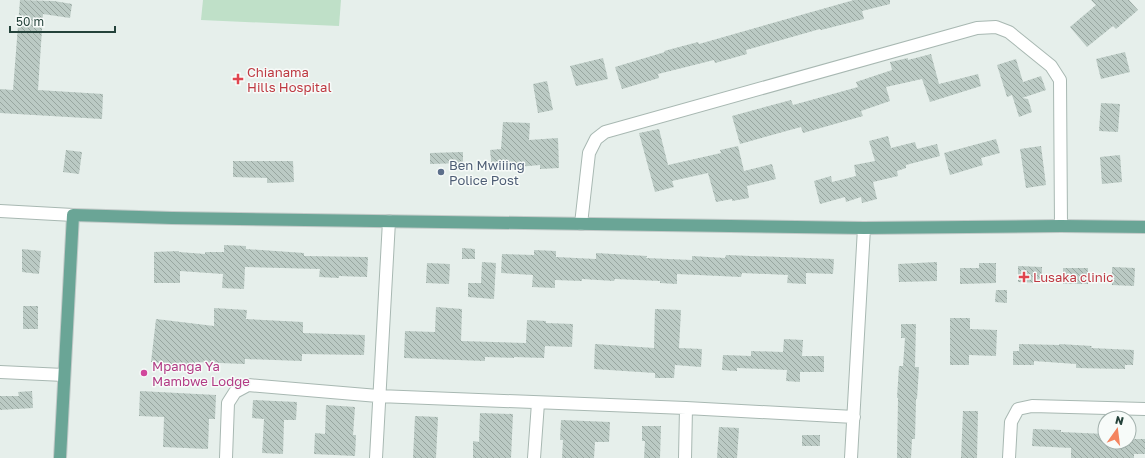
<svg xmlns="http://www.w3.org/2000/svg" width="1145" height="458" viewBox="0 0 1145 458" font-family="'Golos Text',sans-serif">
	<style>
		.grass { fill: #bfe0c8 }
		.building { fill: url(#building-back-hatch) }
		.lines { fill: none; stroke-linecap: round; stroke-linejoin: round }
		.minor-casing { stroke: #a8b8b2; stroke-width: 14 }
		.major-casing { stroke: #c2cac8; stroke-width: 14 }
		.minor { stroke: #fff; stroke-width: 12 }
		.major { stroke: #6aa596; stroke-width: 12 }
		.health-dot { fill: #e0444e; stroke: #f7fbf9; stroke-width: 1.5 }
		.service-dot { fill: #5c6f8a; stroke: #f7fbf9; stroke-width: 1.5 }
		.hotel-dot { fill: #d1479c; stroke: #f7fbf9; stroke-width: 1.5 }
		.labels { text-anchor: middle; dominant-baseline: central; stroke-width: 3; stroke-linejoin: round; paint-order: stroke }
		.health-label { font-size: 13px; fill: #be3a42; stroke: #f7fbf9; text-anchor: start }
		.service-label { font-size: 13px; fill: #4e5e75; stroke: #f7fbf9; text-anchor: start }
		.hotel-label { font-size: 13px; fill: #b23c85; stroke: #f7fbf9; text-anchor: start }
	</style>
	<defs>
		<pattern id="building-back-hatch" width="6" height="6" patternUnits="userSpaceOnUse"><rect width="6" height="6" fill="#bbcac4"/><path d="M-1 5l2 2M0 0l6 6M5-1l2 2" fill="none" stroke="#98a6a0"/></pattern>
	</defs>
	<rect width="100%" height="100%" fill="#e6efeb"/>
	<path class="grass" d="M203 0H341L339 26 201 20Z"/>
	<path class="building" d="M20 0 54 1 72 4 70 18 43 14 38 90 103 94 102 119 0 113V89L13 90Z
		M854 0H890V4L862 11 864 19 821 30 820 29 746 50 747 54 715 63 714 60 658 74 659 78 622 89 615 67 665 52 664 51 698 42 699 44Z
		M1091 0H1129L1138 10 1116 29 1113 26 1087 47 1070 27 1096 5Z
		M1125 52 1130 72 1101 79 1096 59Z
		M931 54 939 84 978 74 981 86 930 102 922 79 886 87 890 101 861 111 863 116 803 133 801 127 740 144 732 116 791 100 793 105 858 87 856 82 892 70 890 62 908 58V60Z
		M603 58 608 79 576 86 570 66Z
		M1016 59 1023 82 1041 76 1046 90 1022 98 1028 99 1032 112 1019 117 1012 95 1007 97 997 65Z
		M547 81 553 110 538 113 533 84Z
		M1101 103 1120 104 1118 132 1099 131Z
		M503 122 530 123 529 140 558 138 559 168 540 169V165L492 169 490 150 501 149Z
		M659 129 668 165 721 153 720 150 738 146 744 171 772 164 776 179 747 186 749 198 732 201V199L716 202 708 173 672 181 674 187 655 192 639 133Z
		M888 136 891 148 915 142 917 149 937 144 940 156 906 165V168L897 171 898 176 873 182 877 199 862 203 861 197 846 202 845 197 820 204 814 181 831 176 832 182 856 176 854 165 875 161 869 141Z
		M996 139 1000 153 981 158 983 165 950 175 944 153Z
		M1041 146 1046 185 1026 188 1020 149Z
		M66 150 82 152 79 174 63 172Z
		M463 152V163L430 164V153Z
		M1120 155 1122 182 1102 184 1100 157Z
		M233 161H293L294 182 267 183V178L233 177Z
		M224 245 246 246V249L304 253V256L368 257 367 277 339 276V278L319 277 320 269 245 267 244 289 222 288 223 274 180 271V283H154V252L179 251V252L205 254V252H224Z
		M462 248 475 249V259H462Z
		M22 249 41 251 39 274 22 272Z
		M534 250 556 251V257L596 259V253L647 256 646 258 692 260V256L725 258 726 255 834 259 833 274 806 273V284L787 283 788 275 742 273 741 277 677 274V284L660 283V281L615 279 614 281 582 279V281L555 280V288L532 287 533 275 501 273 502 254 534 255Z
		M482 262 496 263 494 299 468 297V283H481Z
		M937 262V281L899 282 898 264Z
		M427 263 450 264 449 284 426 283Z
		M979 263H996V283L960 284V268H979Z
		M1018 266 1042 267V283L1018 282Z
		M1112 267 1135 268 1134 286 1112 285Z
		M1063 268H1088V284H1063Z
		M996 290H1007V303L995 302Z
		M23 306H38V329H23Z
		M436 307 462 309 461 341 526 343 527 320 546 321V323L573 324 572 347 545 346 544 358 514 357V358L485 357V361L404 358 405 331 435 332Z
		M214 308 247 310 246 319 303 322V333L365 335 364 355 302 354V361L245 359V364L195 362 194 367 151 362 156 319 214 326Z
		M655 309 681 310 679 348 702 349 701 367 675 365 674 378H655V373L594 369 595 344 654 348Z
		M950 318H970V329L997 330 996 356 969 355V365H950Z
		M901 324H916L915 367H919L917 399H916L915 439H912L911 458H897L898 398H897L899 366H903L905 338H901Z
		M784 339 803 340 802 356H824V372H800V382L786 381 787 370 737 368V371L722 370 723 355 751 356V351L783 352Z
		M1019 344 1059 345V344L1092 346 1091 348 1134 350 1133 365H1125V369L1076 368V364L1034 361V365H1013V351H1019Z
		M32 391 33 408 0 410V396H19L18 392Z
		M140 391 216 395 215 419H209L208 449 163 447 164 417 139 416Z
		M253 400 297 402 296 420H284L283 454 262 453 264 419 252 418Z
		M326 405 355 407 353 435H356L355 456 314 454 315 433 325 434Z
		M963 411H978L977 458H961Z
		M480 413 513 414 511 458H473V441L479 442Z
		M415 416 438 417 436 458H413Z
		M561 420 610 422 609 442H595L594 458H562L563 440H560Z
		M642 426H661L660 458H644L645 441H642Z
		M719 427 739 428 737 458H717Z
		M1033 429 1061 430V432L1105 434V442H1129V439H1145V454H1134V458H1071V448L1032 446Z
		M802 435H820V446H802Z"/>
	<g class="lines">
		<g class="minor-casing">
			<path id="minor" d="M0 211 73 215
				M581 224 589 153 596 139 605 132 977 28 996 27 1009 32 1051 66 1060 80 1061 226
				M0 372 64 375
				M226 458 228 403 235 392 248 385 378 396 686 408 854 417
				M376 458 389 221
				M534 458 538 403
				M685 458 686 408
				M851 458 864 228
				M1009 458 1011 422 1018 409 1032 406 1145 409"/>
		</g>
		<g class="major-casing">
			<path id="major" d="M60 458 73 215 172 218 864 228 1061 226 1145 227"/>
		</g>
		<use href="#minor" class="minor"/>
		<use href="#major" class="major"/>
	</g>
	<g class="health-dot">
		<path d="M236 73h4v4h4v4h-4v4h-4v-4h-4v-4h4z"/>
		<path d="M1022 271h4v4h4v4h-4v4h-4v-4h-4v-4h4z"/>
	</g>
	<circle class="service-dot" cx="441" cy="172" r="4"/>
	<circle class="hotel-dot" cx="144" cy="373" r="4"/>
	<g class="labels">
		<g class="health-label">
			<text x="247" y="72">Chianama<tspan x="247" dy="15">Hills Hospital</tspan></text>
			<text x="1033" y="277">Lusaka clinic</text>
		</g>
		<g class="service-label">
			<text x="449" y="165">Ben Mwiiing<tspan x="449" dy="15">Police Post</tspan></text>
		</g>
		<g class="hotel-label">
			<text x="152" y="366">Mpanga Ya<tspan x="152" dy="15">Mambwe Lodge</tspan></text>
		</g>
	</g>
	<g transform="translate(1117 430) rotate(14)"><circle r="19" fill="#f7fbf9" stroke="#a3b1ad"/>
	<path d="M0-3L7 15L0 10L-7 15Z" fill="#f4845f"/>
	<text y="-6" font-size="11" font-weight="bold" text-anchor="middle" fill="#24423a">N</text>
	</g>
	<path d="M10 26v6h105v-6" fill="none" stroke="#24423a" stroke-width="2"/>
	<text x="16" y="26" font-size="12" fill="#24423a" stroke="#f7fbf9" stroke-width="3" paint-order="stroke">50 m</text>
</svg>
